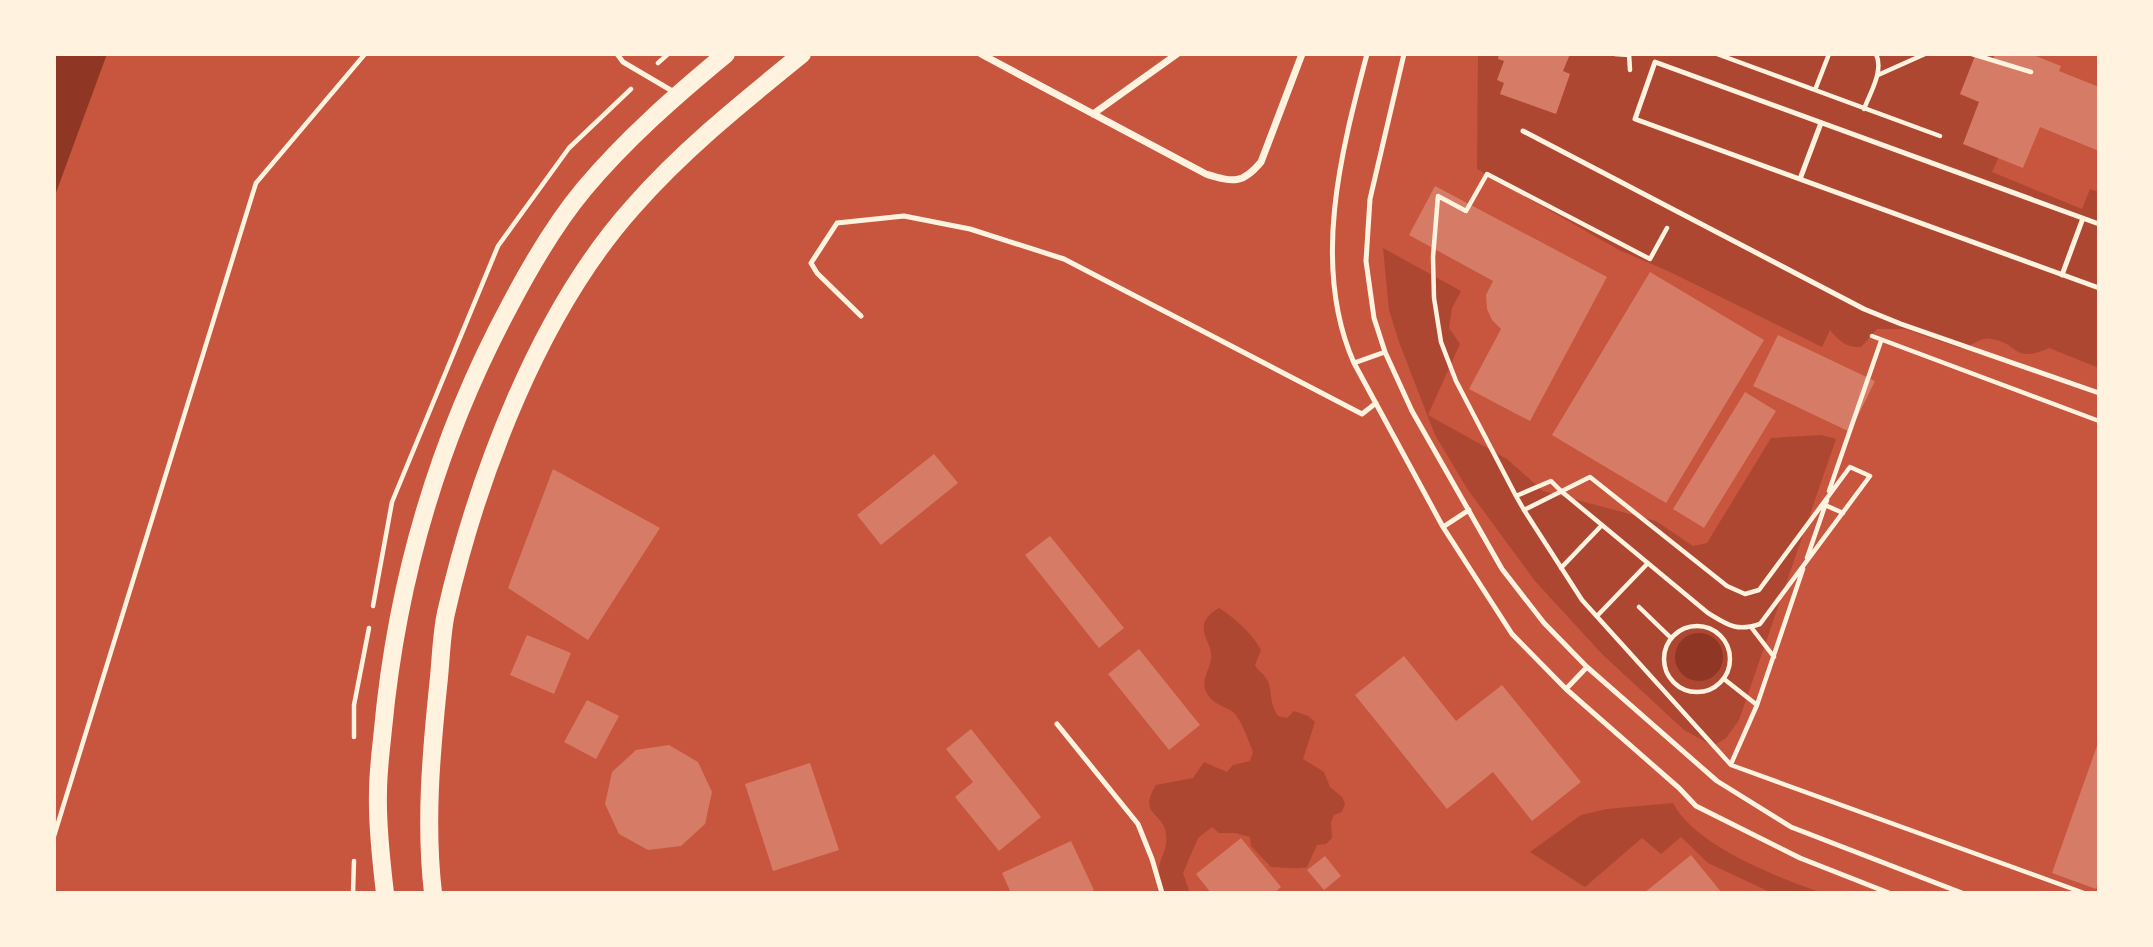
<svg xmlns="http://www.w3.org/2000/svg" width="2153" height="947" viewBox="0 0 2153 947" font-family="'Nunito Sans',sans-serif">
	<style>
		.green { fill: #ae4732 }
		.water { fill: #8f3625 }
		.building { fill: #d67c66 }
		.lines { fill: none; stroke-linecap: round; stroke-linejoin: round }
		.path { stroke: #fff3e0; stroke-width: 4.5 }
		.service { stroke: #fff3e0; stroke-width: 5 }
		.minor { stroke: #fff3e0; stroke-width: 7 }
		.primary { stroke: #fff3e0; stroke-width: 18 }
	</style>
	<rect width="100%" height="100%" fill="#c8553d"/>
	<path class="green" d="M1478 54H2022L2004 146 1992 172 2082 209 2090 189 2099 192V368L2049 348C2013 364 2020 344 1992 339 1981 336 1972 347 1960 348L1905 329H1877L1861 347C1847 348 1839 341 1830 330L1822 347 1668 271 1619 250 1477 169Z
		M1383 248 1461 291 1452 308 1449 328 1460 344 1428 415 1507 459 1543 491 1656 521 1693 546 1707 543 1771 438 1821 435 1836 439 1739 720 1726 738 1713 746 1684 730 1603 655 1535 581 1468 490 1435 435 1399 342 1389 310Z
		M1219 608C1235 618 1252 633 1261 650L1255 665C1258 671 1262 672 1266 678 1273 688 1268 701 1278 716L1287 718 1294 711 1308 716 1315 722 1303 759 1324 772 1330 787 1342 797 1345 804 1342 812 1334 815 1331 822 1332 838 1326 844 1317 845 1307 867C1296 870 1283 867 1271 867L1251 846 1250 837 1235 833H1219L1212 827 1198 838 1183 873 1190 893H1165C1149 861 1169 859 1166 834 1164 812 1137 816 1156 785L1193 778 1204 762 1227 772 1233 765 1250 761 1253 752C1248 740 1242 721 1234 713 1227 706 1215 706 1208 695 1199 681 1209 673 1211 659 1214 641 1188 626 1219 608Z
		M1673 803C1695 846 1779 878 1823 893H1772L1708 863 1681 837 1661 854 1642 838 1585 887 1530 852 1581 815 1607 809Z"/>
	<path class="water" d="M54 54H107L54 198Z
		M1675 657a24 24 0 1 1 48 0a24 24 0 1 1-48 0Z"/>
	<path class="building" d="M1499 54H1570L1563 71 1570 74 1556 114 1500 94 1504 83 1497 80 1504 61 1498 59Z
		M1995 54H2031L2061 66 2059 71 2099 87V151L2040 127 2023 168 1963 144 1979 102 1960 94 1975 56 1992 62Z
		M1435 186 1607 277 1530 421 1469 389 1501 329 1492 320 1487 309 1486 295 1493 281 1409 235Z
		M1650 272 1764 340 1666 503 1552 435Z
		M1778 335 1875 381 1850 432 1753 386Z
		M1745 392 1776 411 1704 528 1673 509Z
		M934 454 958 483 881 545 857 515Z
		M553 469 660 528 588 640 508 588Z
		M1050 536 1124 628 1099 648 1025 555Z
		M527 635 571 653 554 694 510 675Z
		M1139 649 1200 725 1169 750 1108 674Z
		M1404 656 1456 721 1502 685 1581 782 1532 821 1493 772 1447 809 1355 695Z
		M587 700 619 716 596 759 564 742Z
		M971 729 1041 817 999 851 955 797 973 782 946 749Z
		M2098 743 2099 881 2096 889 2052 873Z
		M669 745 698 762 712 792 705 824 681 846 648 850 619 834 605 804 612 772 636 750Z
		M810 763 839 850 773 871 745 784Z
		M1241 838 1281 887 1274 893H1211L1196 874Z
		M1071 841 1094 890 1089 893H1011L1002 873Z
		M1691 855 1722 893H1644Z
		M1325 856 1341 876 1324 890 1307 870Z"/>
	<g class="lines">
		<path class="path" d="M1615 54 1629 55
			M1629 54 1630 70
			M1717 54 1940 136
			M1972 54 2031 72
			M658 63 668 54
			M1878 75 1925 54
			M1815 90 1829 54
			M1864 109C1870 93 1884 71 1876 54
			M1872 336 2099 421
			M1829 491 1881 341
			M1516 496 1551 481 1561 491 1708 613C1728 625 1736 632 1760 624L1870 476 1850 467 1759 590 1745 594 1727 586 1590 477 1524 510 1516 496 1456 381 1441 342 1434 298 1433 257 1438 196 1466 211 1487 174 1650 259 1667 228
			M1825 505 1843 513
			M1524 510 1582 600 1731 765 2084 893
			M1807 558 1827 500
			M1561 568 1602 525
			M373 606 392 502 498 246 569 148 631 89
			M1639 607 1671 638
			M1597 616 1648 563
			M1664 659a33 33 0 1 1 66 0a33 33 0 1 1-66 0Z
			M1751 627 1774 657
			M1724 679 1757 705
			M354 737V705L369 628
			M1731 764 1757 705 1803 569
			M54 836 256 183 365 54
			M353 893 354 861"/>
		<path class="service" d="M617 54 623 62 674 92
			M1367 54C1341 152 1311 266 1354 363L1443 527 1512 634 1566 689 1679 788 1696 806 1800 858 1889 893
			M1404 54 1370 199 1366 261 1374 318 1385 352 1412 411 1502 569 1544 623 1587 667 1717 781 1791 827 1962 893
			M1523 131 1864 309 1901 324 2099 393
			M1800 179 1821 123
			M2099 224 1655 62 1635 119 2099 288
			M2062 275 2083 218
			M861 316 817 273 811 263 837 223 904 216 970 229 1064 259 1362 414 1376 403
			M1354 363 1385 352
			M1443 527 1469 510
			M1566 689 1587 667
			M1057 724 1138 824 1152 859 1162 893"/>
		<path class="minor" d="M981 54 1206 174C1233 182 1242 185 1261 162L1302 54
			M1093 114 1177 54"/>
		<path class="primary" d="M385 893C381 860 377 825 378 792 378 771 381 750 383 729 397 580 439 437 510 305 531 265 554 225 584 189 626 139 675 96 726 54
			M433 893C425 824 431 755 438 687 441 662 441 636 446 613 477 477 539 312 633 207 684 149 743 102 802 54"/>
	</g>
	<rect width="2153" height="947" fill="none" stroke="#fff3e0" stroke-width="112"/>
</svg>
